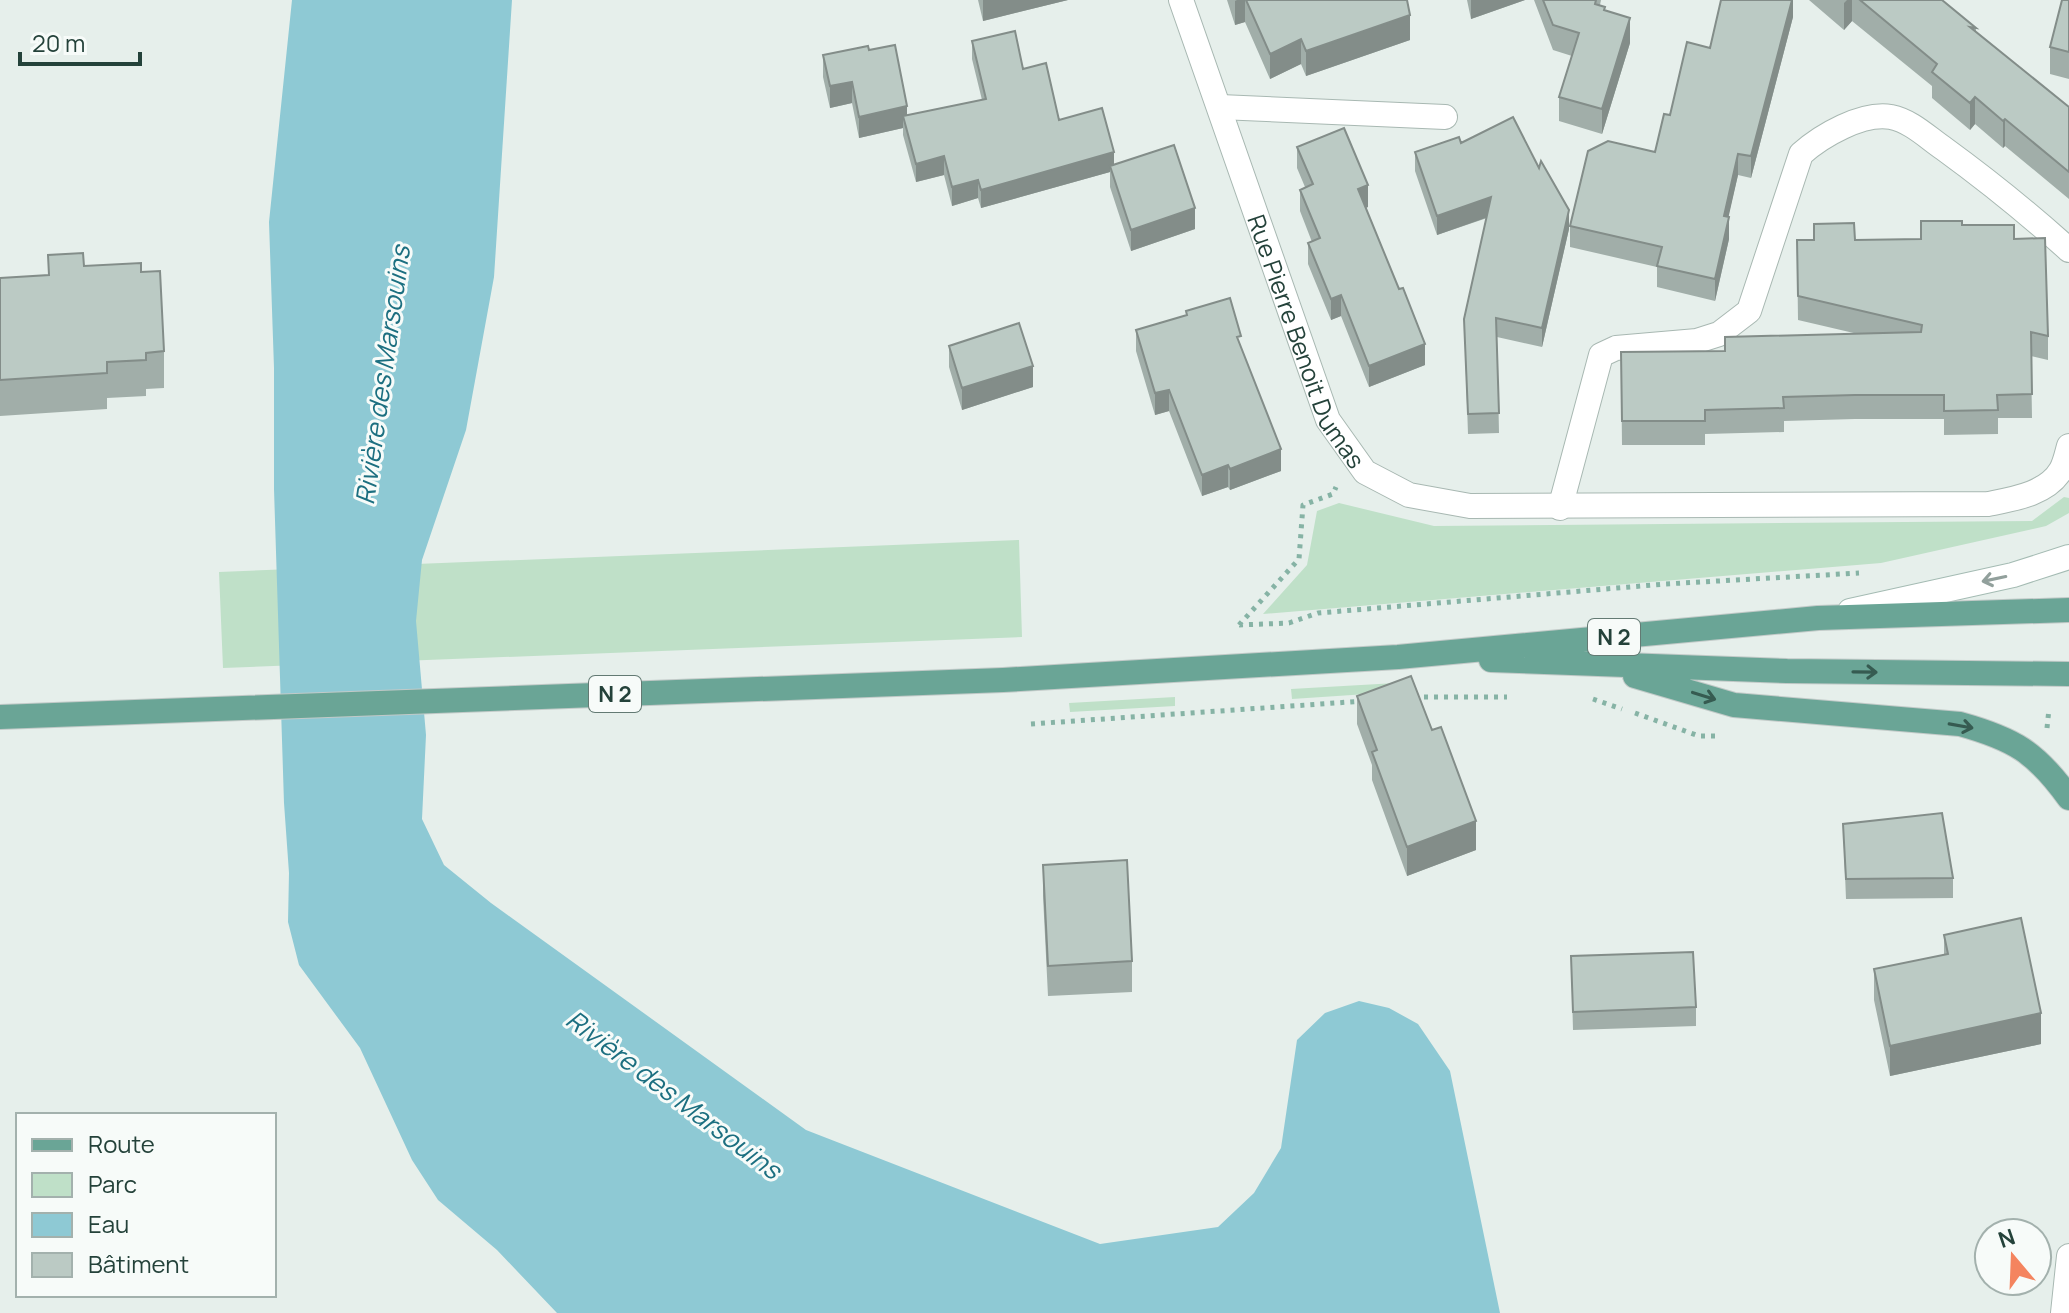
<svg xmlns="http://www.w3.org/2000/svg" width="2069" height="1313" viewBox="0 0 2069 1313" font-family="Manrope,sans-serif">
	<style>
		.green { fill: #bfe0c8 }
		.water { fill: #8ec9d4 }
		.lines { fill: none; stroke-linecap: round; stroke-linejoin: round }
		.minor-casing { stroke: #a8b8b2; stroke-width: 26 }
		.tertiary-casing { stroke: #a8b8b2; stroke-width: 26 }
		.secondary-casing { stroke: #a4bbb3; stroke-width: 26 }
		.primary-casing { stroke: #c2cac8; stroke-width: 26 }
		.path { stroke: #86b3a5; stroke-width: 5; stroke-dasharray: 4 6; stroke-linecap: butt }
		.minor { stroke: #fff; stroke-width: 24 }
		.tertiary { stroke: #fff; stroke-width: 24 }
		.secondary { stroke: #fff; stroke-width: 24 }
		.primary { stroke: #6aa596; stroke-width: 24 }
		.wall { fill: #a1aea9 }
		.shaded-wall { fill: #838d89 }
		.building { fill: #bbcac4; stroke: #838d89; stroke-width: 2 }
		.oneway { stroke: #92a09c }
		.oneway2 { stroke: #365b51 }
		.labels { text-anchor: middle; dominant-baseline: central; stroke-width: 6; stroke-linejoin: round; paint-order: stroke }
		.shield { fill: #f7fbf9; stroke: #637a73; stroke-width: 2 }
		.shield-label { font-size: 22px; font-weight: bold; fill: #24423a }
		.street-label { font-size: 24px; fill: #24423a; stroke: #f7fbf9 }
		.water-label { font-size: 26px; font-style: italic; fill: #1c6f80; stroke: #f7fbf9 }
	</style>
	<rect width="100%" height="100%" fill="#e6efeb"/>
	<path class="green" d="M2064 497 2069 498V513L2046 526 1881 563 1263 614 1307 565 1317 511 1339 503 1434 526 2032 521Z
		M1019 540 1022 637 223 668 219 572Z
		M1396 683 1397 692 1292 699 1291 689Z
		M1175 697V706L1070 712 1069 703Z"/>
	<path class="water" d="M292 0H512L494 277 466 430 422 560 416 621 426 735 422 819 444 865 491 903 806 1130 1100 1244 1218 1227 1254 1193 1281 1148 1297 1040 1325 1013 1359 1001 1389 1008 1418 1024 1450 1071 1500 1313H557L497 1250 438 1200 412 1160 360 1048 299 965 288 922 289 873 284 803 274 489V368L269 222Z"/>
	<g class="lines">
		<g class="minor-casing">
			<g id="minor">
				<path id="s1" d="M1181 0 1328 420 1365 472 1409 495 1470 506 1988 504C2013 499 2047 494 2061 470 2065 463 2067 453 2069 446"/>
				<path d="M1220 107 1445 117"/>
				<path d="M1560 508 1601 355 1616 348 1697 341 1719 334 1749 311 1801 154C1821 136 1862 112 1891 117 1911 121 1927 137 1943 148 1987 180 2029 214 2069 250"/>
			</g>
		</g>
		<g class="tertiary-casing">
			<path id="tertiary" d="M2063 1313 2069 1256"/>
		</g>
		<g class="secondary-casing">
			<path id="secondary" d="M1850 611 2013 575 2069 557"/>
		</g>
		<g class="primary-casing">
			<path id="primary" d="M1491 660 1787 671 2069 674
				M1635 676 1734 705 1960 724C2014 739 2036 752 2069 798
				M0 717 1003 680 1398 657 1818 618 2069 610"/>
		</g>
		<path class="path" d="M1239 625 1289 623 1318 613 1665 584 1859 573
			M1239 625 1299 559 1303 505 1333 494 1336 487
			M1414 697H1507
			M1593 699 1622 709
			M1635 713 1699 736H1717
			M1031 724 1364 701
			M2047 728 2049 709"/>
		<use href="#minor" class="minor"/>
		<use href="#tertiary" class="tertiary"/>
		<use href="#secondary" class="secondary"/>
		<use href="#primary" class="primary"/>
	</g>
	<path class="wall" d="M978 0H1068L983 21Z
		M1227 0H1407L1410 40 1306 76 1301 64 1270 79 1245 22 1235 25Z
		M1467 0H1525L1471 19Z
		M1534 0H1601L1600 5 1605 10 1630 43 1602 134 1559 121V97L1572 56 1553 50Z
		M1792 0H1793V17L1751 178 1738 175 1728 217 1729 239 1715 301 1657 287V267L1570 247V226L1655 152 1670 115 1710 48Z
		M1809 0H1942L1976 28V32L2069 107V199L2005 146 2003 148 1975 124 1970 130 1932 98V86L1852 21 1844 30Z
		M2069 0V79L2050 74V47Z
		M972 41 1023 69 1059 120 1195 229 1131 251 1110 187V172L981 208 978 198 952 206 944 175 916 182 903 135V128L859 138 852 103 830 108 823 77V55L869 50 907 115 982 100 972 59Z
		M1461 143 1569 229 1542 347 1497 337 1499 433 1468 434 1464 319 1487 218 1437 235 1415 171V152Z
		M1297 147 1368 207 1365 208 1425 365 1369 387 1341 316 1331 320 1308 264V243L1312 242 1300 211V190L1305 187 1297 168Z
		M1962 225 2014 239 2048 336V360L2031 356 2032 418H1998V434L1944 435V419H1855L1784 421V432L1705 434V445H1622L1621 352 1725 351 1858 334 1798 320 1797 240 1921 239Z
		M48 255 84 266 141 272 164 351V388L146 389V396L107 398V409L0 416V278L48 275Z
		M1186 311 1241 348 1281 471 1230 490 1228 487 1202 496 1169 411 1155 415 1136 351V330L1186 316Z
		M949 346 1033 387 962 410 949 367Z
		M1357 696 1432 730 1476 850 1407 876 1372 780V765L1357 724Z
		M1843 824 1953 878V898L1846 899Z
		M1043 865 1132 961V992L1048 996 1043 896Z
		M1944 935 2041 1044 1890 1076 1874 1000V969L1944 955Z
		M1571 956 1696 1007V1026L1573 1030Z"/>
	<path class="shaded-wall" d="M983 0H1068L983 21Z
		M1237 0H1245V22L1235 25V1Z
		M1471 0H1525L1471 19Z
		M1792 0H1793V17L1751 178V156Z
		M1847 0H1852V21L1844 30V3Z
		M1410 15V40L1306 76V51Z
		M1630 18V43L1602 134V109Z
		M1301 39V64L1270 79V54Z
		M852 82V103L830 108V86Z
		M1975 97V124L1970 130V103Z
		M907 106V128L903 116V128L859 138V117Z
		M2005 119V146L2003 148V121Z
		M1114 152V170L1110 166V172L981 208V190Z
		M1738 154V175L1724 237V216Z
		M944 156V175L916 182V164Z
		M978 180V198L952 206V187Z
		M1368 185V207L1358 211V189Z
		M1491 197V216L1437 235V216Z
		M1195 208V229L1131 251V230Z
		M1569 210V229L1542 347V328Z
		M1729 217V239L1715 301V279Z
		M1341 295V316L1331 320V299Z
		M1425 344V365L1369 387V366Z
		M1033 366V387L962 410V388Z
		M1169 390V411L1155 415V393Z
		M1281 449V471L1230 490V469Z
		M1228 465V487L1202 496V475Z
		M1476 821V850L1407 876V847Z
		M2041 1013V1044L1890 1076V1046Z"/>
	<path class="building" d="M1246 0H1407L1410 15 1306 51 1301 39 1270 54Z
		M1543 0H1596L1595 4 1605 7 1604 10 1630 18 1602 109 1559 97 1579 33 1553 25Z
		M1721 0H1792L1751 156 1738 154 1724 216 1729 217 1715 279 1657 266 1662 247 1570 226 1588 151 1608 141 1655 152 1664 114 1670 115 1687 42 1710 48Z
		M1860 0H1942L1976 28 1970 27 2069 107V172L2005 119 2003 121 1975 97 1970 103 1932 72 1937 64Z
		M2062 0H2069V52L2050 47Z
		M1015 31 1023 69 1046 63 1059 120 1102 108 1114 152 981 190 978 180 952 187 944 156 916 164 903 116 986 99 972 41Z
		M895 45 907 106 859 117 852 82 830 86 823 55 868 46 869 50Z
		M1513 117 1539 168 1541 161 1569 210 1542 328 1496 318 1499 413 1468 414 1464 319 1491 197 1437 216 1415 152 1459 137 1461 143Z
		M1344 128 1368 185 1358 189 1399 289 1403 288 1425 344 1369 366 1341 295 1331 299 1308 243 1320 238 1300 190 1313 184 1297 147Z
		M1174 145 1195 208 1131 230 1110 166Z
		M1921 221H1962V225H2014V239L2045 238 2048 336 2031 332 2032 394 1997 395 1998 410 1944 411V395H1855L1783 397 1784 408 1705 410V421H1622L1621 352 1725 351V337L1921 332 1922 325 1798 296 1797 240H1814V224L1854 223 1855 240 1921 239Z
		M83 253 84 266 141 263V272L160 271 164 351 146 353V360L107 362V373L0 380V278L49 275 48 255Z
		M1230 298 1241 336 1237 337 1281 449 1230 469 1228 465 1202 475 1169 390 1155 393 1136 330 1187 315 1186 311Z
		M1019 323 1033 366 962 388 949 346Z
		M1411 676 1432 730 1441 727 1476 821 1407 847 1372 752 1377 750 1357 696Z
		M1942 813 1953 878 1846 879 1843 824Z
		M1127 860 1132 961 1048 966 1043 865Z
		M2021 918 2041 1013 1890 1046 1874 969 1948 954 1944 935Z
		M1693 952 1696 1007 1573 1012 1571 956Z"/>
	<defs><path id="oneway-shaft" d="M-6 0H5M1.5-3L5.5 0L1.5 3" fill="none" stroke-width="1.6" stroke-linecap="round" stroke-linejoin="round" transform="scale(2)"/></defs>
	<use class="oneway" href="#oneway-shaft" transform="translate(1994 579) rotate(168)"/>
	<g class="oneway2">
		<use href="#oneway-shaft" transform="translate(1865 672) rotate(1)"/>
		<use href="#oneway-shaft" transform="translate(1704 696) rotate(17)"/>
		<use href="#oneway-shaft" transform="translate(1961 726) rotate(10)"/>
	</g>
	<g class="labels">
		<g class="shield">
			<rect x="1588" y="619" width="52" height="36" rx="6"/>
			<rect x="589" y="676" width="52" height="36" rx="6"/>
		</g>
		<g class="shield-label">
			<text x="1614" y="637">N 2</text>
			<text x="615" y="694">N 2</text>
		</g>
		<g class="street-label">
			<text stroke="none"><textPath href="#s1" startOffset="364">Rue Pierre Benoit Dumas</textPath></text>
		</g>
		<g class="water-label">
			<text transform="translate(382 375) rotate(-82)">Rivière des Marsouins</text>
			<text transform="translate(674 1094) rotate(37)">Rivière des Marsouins</text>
		</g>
	</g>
	<rect x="16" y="1113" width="260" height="184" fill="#f7fbf9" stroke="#a3b1ad" stroke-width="2"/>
	<rect x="32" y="1139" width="40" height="12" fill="#6aa596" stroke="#a3b1ad" stroke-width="2"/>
	<text x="88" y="1153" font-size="24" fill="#24423a">Route</text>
	<rect x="32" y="1173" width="40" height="24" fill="#bfe0c8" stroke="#a3b1ad" stroke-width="2"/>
	<text x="88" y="1193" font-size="24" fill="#24423a">Parc</text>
	<rect x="32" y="1213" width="40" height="24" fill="#8ec9d4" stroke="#a3b1ad" stroke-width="2"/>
	<text x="88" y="1233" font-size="24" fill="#24423a">Eau</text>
	<rect x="32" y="1253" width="40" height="24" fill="#bbcac4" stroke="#a3b1ad" stroke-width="2"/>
	<text x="88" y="1273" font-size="24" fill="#24423a">Bâtiment</text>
	<g transform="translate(2013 1257) rotate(341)"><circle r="38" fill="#f7fbf9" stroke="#a3b1ad" stroke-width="2"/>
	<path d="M0-6L14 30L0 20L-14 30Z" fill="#f4845f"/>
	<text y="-12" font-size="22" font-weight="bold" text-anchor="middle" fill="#24423a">N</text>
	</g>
	<path d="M20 52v12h120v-12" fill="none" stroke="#24423a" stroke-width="4"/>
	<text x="32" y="52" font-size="24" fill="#24423a" stroke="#f7fbf9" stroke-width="6" paint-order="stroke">20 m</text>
</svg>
